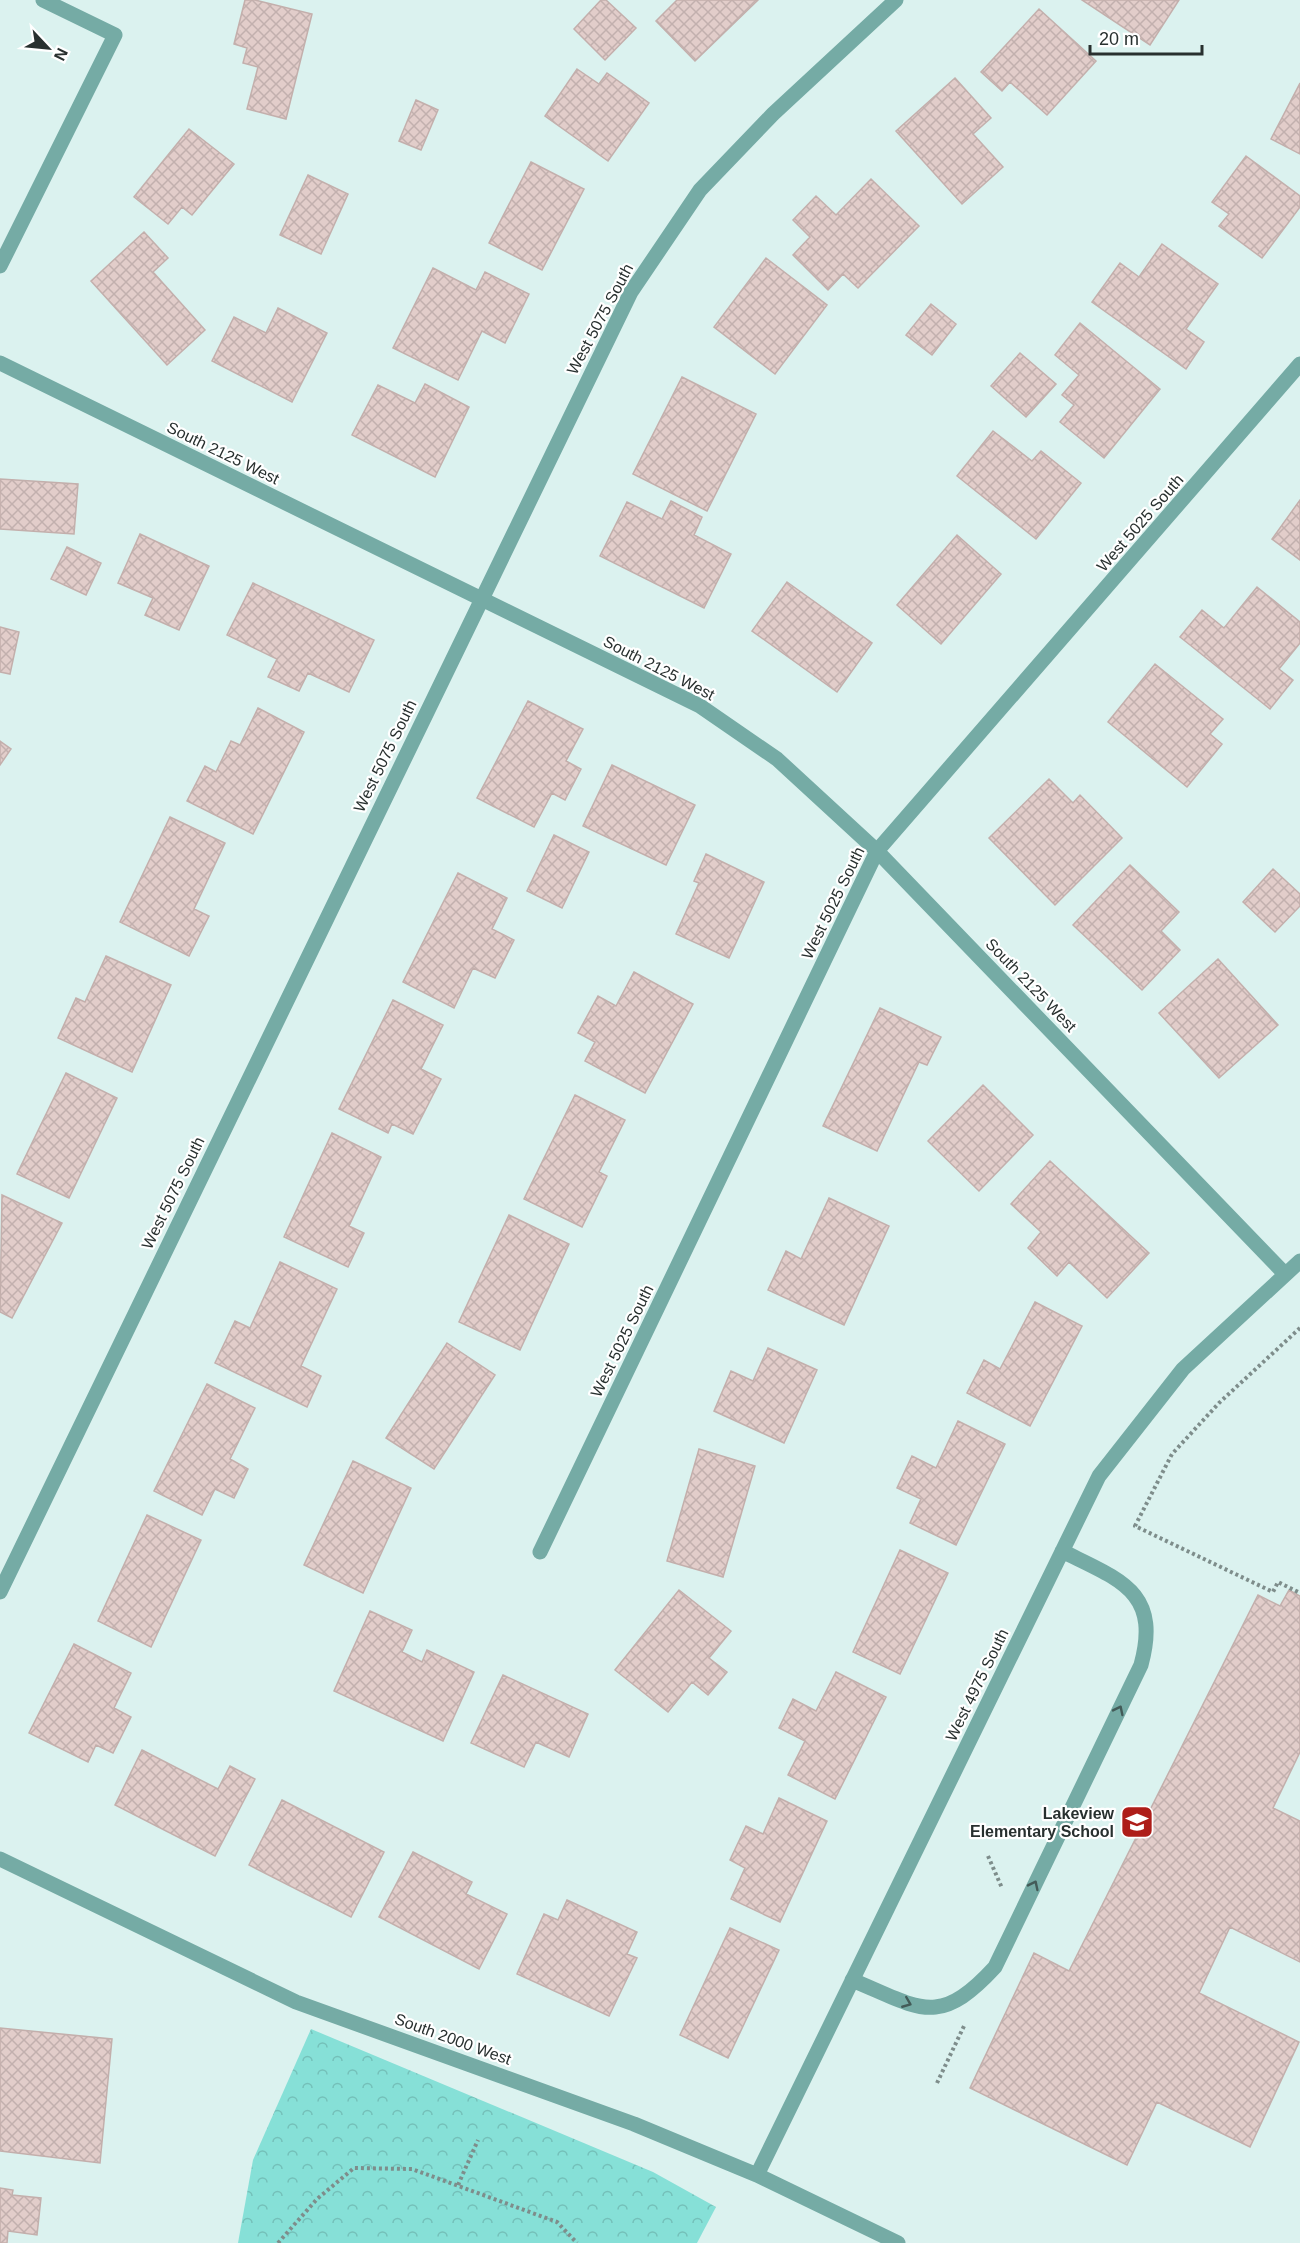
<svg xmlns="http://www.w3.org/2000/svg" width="1300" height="2243" viewBox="0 0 1300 2243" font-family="Arial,sans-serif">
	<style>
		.park { fill: url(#park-crowns) }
		.building { fill: url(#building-cross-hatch); stroke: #c3afac; stroke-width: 1.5 }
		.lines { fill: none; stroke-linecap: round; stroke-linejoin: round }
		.path { stroke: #7e8d8b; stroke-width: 4; stroke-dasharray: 3 3; stroke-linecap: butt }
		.minor { stroke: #75aba5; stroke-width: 15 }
		.oneway { stroke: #435b58 }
		.labels { text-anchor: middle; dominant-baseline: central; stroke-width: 4.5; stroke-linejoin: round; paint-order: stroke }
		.street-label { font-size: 16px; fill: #28302f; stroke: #fff }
		.poi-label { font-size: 16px; font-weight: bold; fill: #28302f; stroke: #fff; text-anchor: end }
	</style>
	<defs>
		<pattern id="park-crowns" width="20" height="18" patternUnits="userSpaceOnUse" patternTransform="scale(1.5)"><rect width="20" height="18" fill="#86e0d7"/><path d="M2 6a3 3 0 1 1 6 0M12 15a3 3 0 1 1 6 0" fill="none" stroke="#74c0b9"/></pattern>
		<pattern id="building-cross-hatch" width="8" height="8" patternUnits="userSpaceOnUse" patternTransform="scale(1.5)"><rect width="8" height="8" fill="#e2cdca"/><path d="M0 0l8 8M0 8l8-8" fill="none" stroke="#c2b0ae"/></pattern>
	</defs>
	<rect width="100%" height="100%" fill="#dbf2ef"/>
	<path class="park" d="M311 2029 653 2172 716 2207 697 2243H238L253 2160Z"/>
	<path class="building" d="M245 0H255L312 14 286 119 247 109 258 67 243 63 247 48 234 44Z
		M601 0H606L636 28 605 60 574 29Z
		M677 0H758L695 61 656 21Z
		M1082 0H1179L1150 45Z
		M1039 9 1096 61 1047 115 1010 82 1002 91 981 72Z
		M577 69 599 84 607 73 649 103 608 161 545 116Z
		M955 78 991 118 973 134 1003 167 962 204 896 131Z
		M1300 83V154L1271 139Z
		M416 100 438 110 421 150 399 141Z
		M189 129 234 164 192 215 182 207 168 224 134 197Z
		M1246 156 1300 196V207L1262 258 1219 226 1229 214 1212 202Z
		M531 162 584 189 542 270 489 243Z
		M308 175 348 194 321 254 280 235Z
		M871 179 919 226 858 288 843 274 828 290 793 255 810 237 793 220 816 196 836 215Z
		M144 232 168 258 153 272 205 330 167 365 91 281Z
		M1162 244 1218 284 1186 329 1204 342 1186 369 1092 302 1120 263 1139 277Z
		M766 258 827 305 775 374 714 327Z
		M433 268 476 290 485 272 529 294 505 343 482 331 458 380 393 348Z
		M931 304 956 324 932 355 906 335Z
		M278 308 327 333 292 402 212 361 234 317 266 333Z
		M1080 323 1160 389 1104 458 1060 422 1074 405 1062 395 1079 375 1055 355Z
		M1020 353 1056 384 1026 417 991 386Z
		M682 377 756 414 707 511 633 474Z
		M425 384 469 407 435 477 352 435 378 385 415 403Z
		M993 431 1032 461 1041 451 1081 483 1036 539 957 476Z
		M0 479 78 484 74 534 0 529Z
		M1300 500V560L1272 539Z
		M671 501 702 517 694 535 731 554 704 608 600 556 627 502 662 519Z
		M140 534 209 566 179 630 145 615 153 598 118 583Z
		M957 535 1001 574 941 644 897 605Z
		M67 547 101 563 86 595 51 579Z
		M787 582 872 643 837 692 752 631Z
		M253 583 374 640 349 692 308 673 299 691 268 677 277 659 227 635Z
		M1257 587 1300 622V643L1279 669 1293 680 1270 709 1180 637 1202 610 1224 628Z
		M0 627 19 632 10 674 0 672Z
		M1155 664 1223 719 1210 734 1222 744 1187 787 1108 722Z
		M528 701 583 729 566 761 581 769 565 800 552 793 534 827 477 798Z
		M258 708 304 732 253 834 187 801 205 766 216 772 231 741 240 745Z
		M0 741 11 749 0 765Z
		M612 765 695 805 666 865 583 826Z
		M1049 779 1073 803 1080 795 1122 838 1055 905 989 838Z
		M170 817 225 843 194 909 209 916 189 956 120 922Z
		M554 835 589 852 562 908 527 891Z
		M706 854 764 882 729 958 676 934 699 883 694 881Z
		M1130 865 1179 912 1161 931 1180 950 1142 990 1073 925Z
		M1273 869 1300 894V906L1275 932 1243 902Z
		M458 873 507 898 492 929 514 940 495 978 473 968 454 1008 403 982Z
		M106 956 171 985 132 1072 58 1038 76 998 85 1002Z
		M1218 959 1278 1025 1219 1078 1159 1013Z
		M634 972 693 1004 645 1093 585 1061 595 1042 578 1033 598 996 616 1006Z
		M393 1000 443 1025 421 1069 441 1079 413 1134 392 1124 388 1133 339 1109Z
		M880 1008 941 1037 927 1065 919 1062 877 1151 823 1126Z
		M66 1073 117 1098 69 1198 17 1174Z
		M983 1085 1033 1135 979 1191 928 1141Z
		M575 1095 625 1120 599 1172 607 1176 582 1227 524 1199Z
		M332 1133 381 1157 349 1226 364 1233 348 1267 284 1237Z
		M1050 1161 1149 1253 1107 1298 1069 1262 1057 1276 1028 1248 1041 1232 1011 1204Z
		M2 1195 62 1223 12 1318 0 1312Z
		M829 1198 889 1226 844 1325 768 1290 786 1251 801 1259Z
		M509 1215 569 1244 520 1350 459 1322Z
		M280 1262 337 1289 301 1366 321 1376 307 1407 215 1363 235 1321 250 1328Z
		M1035 1302 1082 1326 1030 1426 967 1393 984 1360 1000 1369Z
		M447 1343 495 1375 434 1469 386 1438Z
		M768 1348 817 1370 784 1443 714 1411 731 1371 753 1381Z
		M207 1384 255 1408 230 1459 248 1469 234 1498 215 1489 202 1515 154 1491Z
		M958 1421 1005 1444 956 1545 910 1523 921 1499 897 1488 912 1456 936 1468Z
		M699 1449 755 1466 723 1577 667 1561Z
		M353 1461 411 1488 363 1593 304 1565Z
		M147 1515 201 1540 151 1647 98 1621Z
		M900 1550 948 1573 900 1674 853 1652Z
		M679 1590 731 1631 709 1658 727 1672 708 1695 692 1682 668 1712 615 1670Z
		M1289 1590 1300 1596V1752L1273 1808 1300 1821V1962L1230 1927 1199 1993 1299 2042 1250 2147 1157 2102 1127 2165 970 2088 1034 1953 1069 1971 1258 1595 1280 1606Z
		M370 1611 412 1630 402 1652 422 1662 427 1650 474 1672 443 1741 334 1691Z
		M74 1644 131 1673 114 1708 131 1717 113 1753 96 1745 88 1762 29 1733Z
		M836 1672 886 1697 835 1799 788 1775 805 1741 779 1728 793 1699 816 1711Z
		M503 1675 588 1714 569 1757 536 1742 524 1767 471 1743Z
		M142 1750 218 1789 230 1766 255 1779 215 1856 115 1805Z
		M779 1798 827 1821 780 1922 731 1899 745 1868 730 1860 746 1826 763 1834Z
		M282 1800 384 1852 351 1917 249 1865Z
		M413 1852 472 1882 466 1894 507 1914 479 1969 379 1917Z
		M567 1900 637 1932 627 1954 637 1958 609 2016 517 1974 544 1914 558 1920Z
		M730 1928 779 1950 728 2058 680 2035Z
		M0 2028 112 2039 100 2163 0 2151Z
		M0 2188 13 2190 12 2195 41 2198 37 2235 8 2231 7 2243H0Z"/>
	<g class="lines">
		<path class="path" d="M1300 1328 1219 1403 1172 1454 1135 1526 1273 1592 1278 1582 1300 1593
			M988 1856 1002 1888
			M937 2083 964 2026
			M458 2185 478 2140
			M278 2243 317 2199 354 2168 412 2169 557 2222 577 2243"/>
		<path class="minor" d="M0 266 115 35 43 0
			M0 363 700 706 777 759 877 851 1285 1274
			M540 1552 877 851 1300 364
			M0 1592 631 292 700 190 773 114 896 0
			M0 1859 296 2002 634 2124 757 2175 898 2243
			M852 1980C920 2008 938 2029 995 1967L1141 1665C1161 1591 1120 1580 1062 1551
			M757 2175 1099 1476 1183 1369 1300 1261"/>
	</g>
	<defs><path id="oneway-chevron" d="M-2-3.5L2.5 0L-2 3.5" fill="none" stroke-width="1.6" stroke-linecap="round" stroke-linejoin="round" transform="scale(1.5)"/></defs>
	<g class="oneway">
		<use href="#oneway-chevron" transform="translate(1119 1710) rotate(-64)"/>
		<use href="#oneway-chevron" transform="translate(1034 1885) rotate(-64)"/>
		<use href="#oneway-chevron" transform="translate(907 2003) rotate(22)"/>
	</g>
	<defs>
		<g id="school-square" transform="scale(1.725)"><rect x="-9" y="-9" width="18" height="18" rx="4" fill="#ae1d19" stroke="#fff"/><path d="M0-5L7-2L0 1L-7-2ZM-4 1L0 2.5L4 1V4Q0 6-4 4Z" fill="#fff"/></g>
	</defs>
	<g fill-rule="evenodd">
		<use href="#school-square" x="1137" y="1822"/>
	</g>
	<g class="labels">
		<g class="street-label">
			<text transform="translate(600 319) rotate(-62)">West 5075 South</text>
			<text transform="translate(223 453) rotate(26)">South 2125 West</text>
			<text transform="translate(1140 523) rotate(-49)">West 5025 South</text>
			<text transform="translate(659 668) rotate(27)">South 2125 West</text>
			<text transform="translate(385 756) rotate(-64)">West 5075 South</text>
			<text transform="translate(833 903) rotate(-64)">West 5025 South</text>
			<text transform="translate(1031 985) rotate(46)">South 2125 West</text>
			<text transform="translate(173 1193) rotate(-64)">West 5075 South</text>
			<text transform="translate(622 1341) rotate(-64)">West 5025 South</text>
			<text transform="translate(977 1685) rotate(-64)">West 4975 South</text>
			<text transform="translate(453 2039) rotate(20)">South 2000 West</text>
		</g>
		<g class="poi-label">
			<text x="1114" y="1813">Lakeview<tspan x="1114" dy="18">Elementary School</tspan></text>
		</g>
	</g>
	<g transform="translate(48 48) rotate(116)" stroke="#ffffff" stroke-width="4.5" paint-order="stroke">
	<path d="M0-4.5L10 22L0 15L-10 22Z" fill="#28302f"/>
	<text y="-9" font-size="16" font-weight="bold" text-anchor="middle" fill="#28302f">N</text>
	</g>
	<path d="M1090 45v9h112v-9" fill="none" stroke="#28302f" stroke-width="3"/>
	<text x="1099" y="45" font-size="18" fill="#28302f" stroke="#ffffff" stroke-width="4.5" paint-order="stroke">20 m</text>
</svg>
